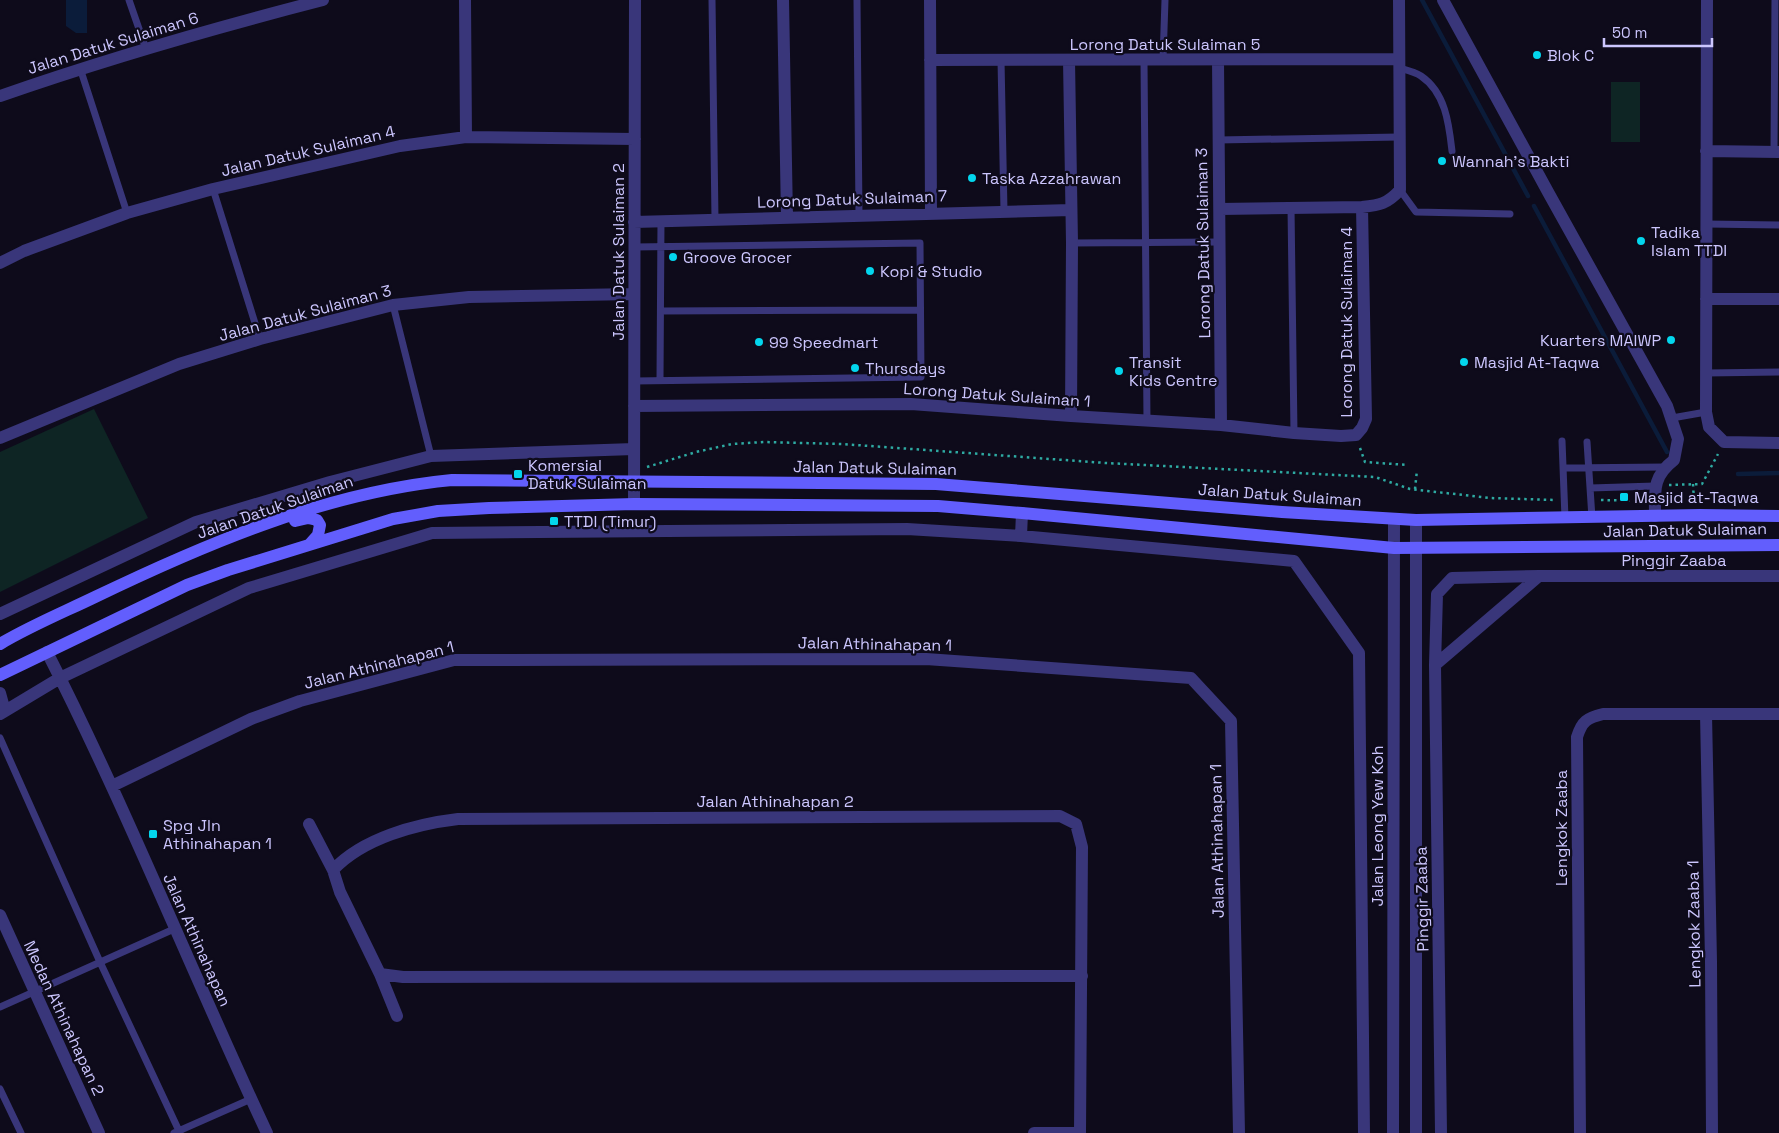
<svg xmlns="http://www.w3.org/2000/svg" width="1779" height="1133" viewBox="0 0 1779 1133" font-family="'Space Grotesk',sans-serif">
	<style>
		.green { fill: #0e2524 }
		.water { fill: #0b1c3a }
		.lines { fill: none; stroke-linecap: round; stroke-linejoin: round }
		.stream { stroke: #0b1c3a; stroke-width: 4.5 }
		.path { stroke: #2eaaa2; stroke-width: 2.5; stroke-dasharray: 2.5 4; stroke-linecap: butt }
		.service { stroke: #39367a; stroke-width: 7 }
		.minor { stroke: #39367a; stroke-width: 12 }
		.tertiary { stroke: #39367a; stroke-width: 12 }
		.secondary { stroke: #625efd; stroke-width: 12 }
		.poi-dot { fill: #03d6ed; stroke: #0e0b1b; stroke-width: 2 }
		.labels { text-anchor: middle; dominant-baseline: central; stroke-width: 4.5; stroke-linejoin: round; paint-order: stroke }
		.street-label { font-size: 16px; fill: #ccc6fe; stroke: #0e0b1b }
		.poi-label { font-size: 16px; fill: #ccc6fe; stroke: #0e0b1b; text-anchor: start }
	</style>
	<rect width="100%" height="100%" fill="#0e0b1b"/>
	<path class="green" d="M1611 82H1640V142H1611Z
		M94 409 148 518 0 592V452Z"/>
	<path class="water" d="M66 0H87V33H76L66 26Z"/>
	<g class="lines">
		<path class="stream" d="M1422 0 1528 196
			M1534 206 1667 452
			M1738 474 1779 473"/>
		<path class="path" d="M1360 448 1365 462 1408 465
			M647 467 696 452 732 444 764 442 842 444 1106 463 1375 477 1410 489 1490 498 1555 500
			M1693 484 1694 502
			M1669 485 1702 484 1718 454
			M1415 489 1417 470
			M1601 500 1643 501"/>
		<path class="service" d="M129 0 146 49
			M712 0 715 219
			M857 0 859 215
			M1001 60 1004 211
			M1144 60 1147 421
			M1163 60 1165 0
			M80 68 127 213
			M1399 68C1406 70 1415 72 1421 76 1446 93 1449 125 1452 151
			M1218 140 1399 137
			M1774 152 1775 0
			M213 189 260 339
			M1400 190 1416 212 1510 214
			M1291 207 1294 433
			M1706 224 1779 225
			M1072 243 1220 242
			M393 305 431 456
			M661 311 920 310
			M1706 373 1779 372
			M660 380 661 221
			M634 381 921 377 920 243 634 247
			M1672 418 1706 412
			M1562 441 1565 518
			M1587 442 1592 518
			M1563 468 1665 467
			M1590 488 1655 486
			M0 738 100 962 180 1133
			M0 1007 174 929
			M0 1089 21 1133
			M174 1133 251 1099"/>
		<path class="minor" d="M465 0 466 137
			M783 0 787 217
			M930 0 931 213
			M1443 0 1548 192 1667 406 1678 439 1674 460C1652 477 1655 491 1655 516
			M1707 0 1706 412 1709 427 1724 442 1779 443
			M930 60 1399 59
			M1069 60 1072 243 1071 416
			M1218 60 1221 425
			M0 96C106 59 214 28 323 0
			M1706 151 1779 152
			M1220 209 1362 207C1380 205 1387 204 1400 190L1399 0
			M634 222 1071 210
			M0 263 24 251 127 213 213 189 400 146 466 137 635 139
			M1706 299H1779
			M634 406 911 404 1071 416 1221 425 1294 433 1341 436 1356 435 1362 428 1366 419 1362 207
			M0 438 179 364 260 339 393 305 469 297 634 294
			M634 504 635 0
			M1021 536 1022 513
			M0 614 196 522 330 482 431 456 634 449
			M47 652C127 809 192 973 267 1133
			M1435 665 1539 576
			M0 693 3 704V712
			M0 714 60 678 249 588 432 533 907 529 1021 536 1294 561 1359 653 1364 1133
			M1706 714 1711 961 1712 1133
			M112 786 251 719 300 701 454 660 926 659 1191 678 1231 721 1239 1133
			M309 824 333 870 340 892 380 974 397 1016
			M333 870C363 838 416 824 458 819L1060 816 1076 824 1082 847 1080 1133
			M0 915 99 1133
			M380 974 403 977 1082 976
			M1034 1133H1080
			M1441 1133 1435 665 1437 594 1452 578 1539 576H1779
			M1580 1133 1577 737C1582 721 1587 718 1603 714H1779"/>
		<path class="tertiary" d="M1393 1133 1394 520
			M1416 1133V520"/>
		<path class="secondary" d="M295 521 308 518 317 520 320 525 318 535 310 544
			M0 644C30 626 64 612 95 597 207 543 327 492 452 480L936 484 1282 512 1416 520 1700 515 1779 516
			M0 675 187 585 228 570 393 519 438 511 489 508 634 504 938 506 1022 513 1394 548 1779 545"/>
	</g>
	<g class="poi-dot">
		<circle cx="1537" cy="55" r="5"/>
		<circle cx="1442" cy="161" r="5"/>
		<circle cx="972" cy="178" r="5"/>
		<circle cx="1641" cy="241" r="5"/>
		<circle cx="673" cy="257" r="5"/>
		<circle cx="870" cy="271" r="5"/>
		<circle cx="1671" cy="340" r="5"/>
		<circle cx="759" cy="342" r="5"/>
		<circle cx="1464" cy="362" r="5"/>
		<circle cx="855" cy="368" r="5"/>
		<circle cx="1119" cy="371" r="5"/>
		<rect x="513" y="469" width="10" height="10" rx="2.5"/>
		<rect x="1619" y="492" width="10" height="10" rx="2.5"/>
		<rect x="549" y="516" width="10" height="10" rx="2.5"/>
		<rect x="148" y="829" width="10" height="10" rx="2.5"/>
	</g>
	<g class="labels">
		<g class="street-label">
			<text transform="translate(113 43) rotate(-17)">Jalan Datuk Sulaiman 6</text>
			<text x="1165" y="44">Lorong Datuk Sulaiman 5</text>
			<text transform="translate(308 151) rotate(-13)">Jalan Datuk Sulaiman 4</text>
			<text transform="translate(852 199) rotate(-2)">Lorong Datuk Sulaiman 7</text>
			<text transform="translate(1203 243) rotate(-91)">Lorong Datuk Sulaiman 3</text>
			<text transform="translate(618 252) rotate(-90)">Jalan Datuk Sulaiman 2</text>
			<text transform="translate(305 313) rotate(-15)">Jalan Datuk Sulaiman 3</text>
			<text transform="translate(1346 322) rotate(-90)">Lorong Datuk Sulaiman 4</text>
			<text transform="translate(997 395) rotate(4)">Lorong Datuk Sulaiman 1</text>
			<text transform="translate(875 468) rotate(1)">Jalan Datuk Sulaiman</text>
			<text transform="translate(1280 495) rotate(4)">Jalan Datuk Sulaiman</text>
			<text transform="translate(275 507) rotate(-19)">Jalan Datuk Sulaiman</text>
			<text transform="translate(1685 530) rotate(-1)">Jalan Datuk Sulaiman</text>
			<text x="1674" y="560">Pinggir Zaaba</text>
			<text transform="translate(875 644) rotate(1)">Jalan Athinahapan 1</text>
			<text transform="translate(379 665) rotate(-14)">Jalan Athinahapan 1</text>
			<text x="775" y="801">Jalan Athinahapan 2</text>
			<text transform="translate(1377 826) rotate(-90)">Jalan Leong Yew Koh</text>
			<text transform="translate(1561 828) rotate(-90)">Lengkok Zaaba</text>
			<text transform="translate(1217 841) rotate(-91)">Jalan Athinahapan 1</text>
			<text transform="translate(1422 899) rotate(-91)">Pinggir Zaaba</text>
			<text transform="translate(1694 924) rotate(-91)">Lengkok Zaaba 1</text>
			<text transform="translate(197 940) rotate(66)">Jalan Athinahapan</text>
			<text transform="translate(64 1018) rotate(65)">Medan Athinahapan 2</text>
		</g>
		<g class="poi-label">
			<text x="1547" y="55">Blok C</text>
			<text x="1452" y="161">Wannah's Bakti</text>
			<text x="982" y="178">Taska Azzahrawan</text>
			<text x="1651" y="232">Tadika<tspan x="1651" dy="18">Islam TTDI</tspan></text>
			<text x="683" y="257">Groove Grocer</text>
			<text x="880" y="271">Kopi &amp; Studio</text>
			<text x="1661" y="340" text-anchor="end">Kuarters MAIWP</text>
			<text x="769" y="342">99 Speedmart</text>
			<text x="1129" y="362">Transit<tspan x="1129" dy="18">Kids Centre</tspan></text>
			<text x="1474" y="362">Masjid At-Taqwa</text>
			<text x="865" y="368">Thursdays</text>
			<text x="528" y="465">Komersial<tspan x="528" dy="18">Datuk Sulaiman</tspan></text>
			<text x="1634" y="497">Masjid at-Taqwa</text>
			<text x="564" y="521">TTDI (Timur)</text>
			<text x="163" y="825">Spg Jln<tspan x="163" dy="18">Athinahapan 1</tspan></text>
		</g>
	</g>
	<path d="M1604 38v8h108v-8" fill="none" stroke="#ccc6fe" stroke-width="2.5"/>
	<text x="1612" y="38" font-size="15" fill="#ccc6fe" stroke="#0e0b1b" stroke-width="4" paint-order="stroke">50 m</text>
</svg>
